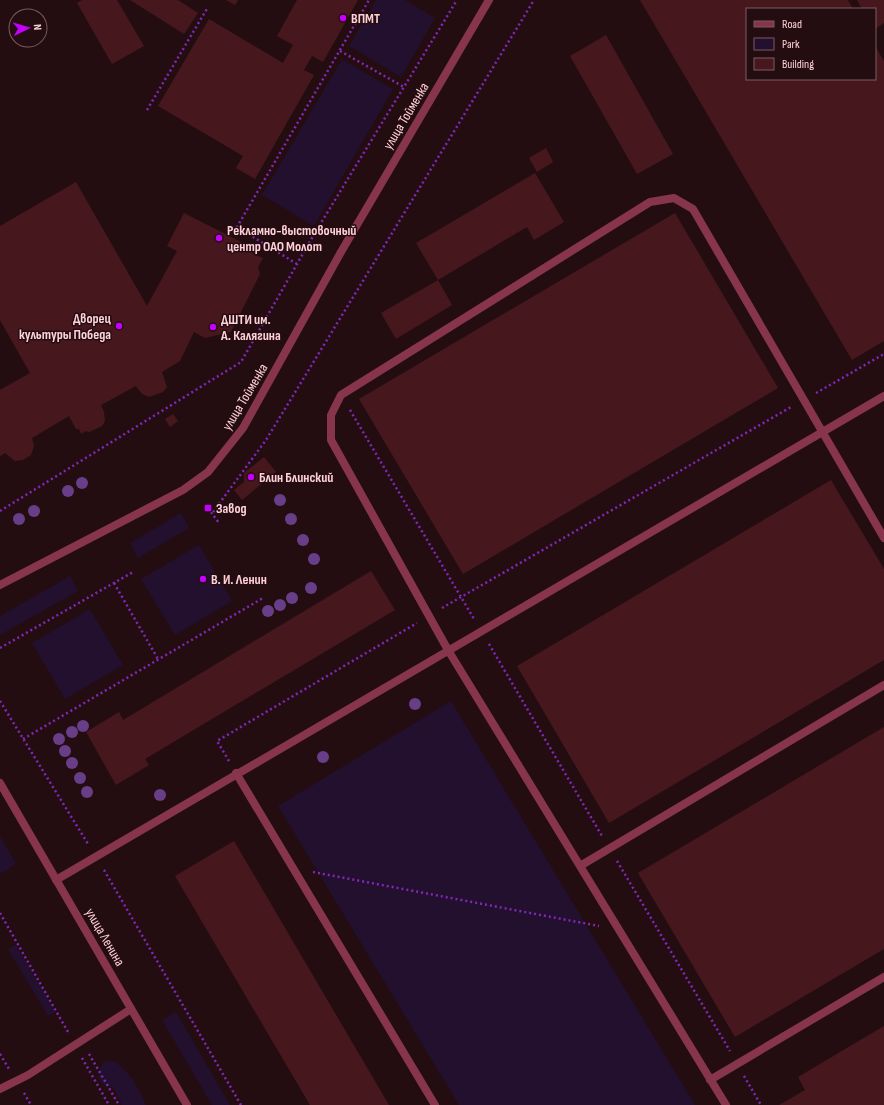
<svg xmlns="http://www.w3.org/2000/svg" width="884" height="1105" viewBox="0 0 884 1105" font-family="'Sofia Sans Condensed',sans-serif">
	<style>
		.green { fill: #230f2e }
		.building { fill: #46181d }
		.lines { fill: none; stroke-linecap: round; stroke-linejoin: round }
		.path { stroke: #8327bb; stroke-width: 2.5; stroke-dasharray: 2 3; stroke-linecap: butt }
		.service { stroke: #86354c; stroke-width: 8 }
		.tertiary { stroke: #86354c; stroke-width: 8 }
		.tree { fill: #673e87 }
		.poi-dot { fill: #c400fb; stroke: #240d10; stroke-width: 1.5 }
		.labels { text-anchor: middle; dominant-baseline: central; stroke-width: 3; stroke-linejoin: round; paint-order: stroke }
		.poi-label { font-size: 14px; font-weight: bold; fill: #ffd0d9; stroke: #240d10; text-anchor: start }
		.street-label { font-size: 14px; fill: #ffd0d9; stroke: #240d10 }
	</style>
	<rect width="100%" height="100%" fill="#240d10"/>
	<path class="green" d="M376 0H405L435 18 401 77 349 46Z
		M342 59 393 89 314 226 262 195Z
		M181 513 189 528 138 558 130 543Z
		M199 545 232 601 175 635 141 579Z
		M70 576 78 591 0 635V616Z
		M90 609 123 665 65 699 32 643Z
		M451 701 695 1105H459L278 806Z
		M0 836 16 864 0 874Z
		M16 945 56 1012 48 1016 8 949Z
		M176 1012 230 1105H212L162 1020Z
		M114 1061C129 1071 140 1089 146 1105H122L113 1087C96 1085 97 1075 103 1062Z"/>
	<path class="building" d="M82 0H117L144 46 112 64 77 3Z
		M130 0H178L198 13 184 34Z
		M226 0H238L235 5Z
		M297 0H358L323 62 312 56 304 70 314 75 255 179 236 168 243 156 158 106 209 19 283 63 293 45 277 36Z
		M640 0H848L853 9H747V79H875V46L884 61V341L852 360Z
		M857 0H884V23L875 29V9H862Z
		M606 35 673 154 637 174 570 56Z
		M546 148 553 162 537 172 529 158Z
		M535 173 564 222 534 240 527 227 438 280 416 243Z
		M76 182 147 306 177 251 167 246 184 213 251 247 253 254 263 258 258 267 260 274 231 332 205 338 194 332 180 361 162 372 167 387 163 392 149 397 142 394 136 386 101 405 104 412 105 421 102 426 89 432 86 431 81 434 79 429H76L69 416 32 438 34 446 31 455 23 460 15 461 5 453 0 456V390L30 373 0 320V226Z
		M675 213 778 388 463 574 359 399Z
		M438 280 452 305 396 339 381 313Z
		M173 414 178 421 170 427 165 419Z
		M264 457 276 472 242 500 234 490 244 482V473Z
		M831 480 884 569V660L609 823 517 666Z
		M371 571 395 610 145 759 149 765 116 785 86 732 119 712 123 720Z
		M884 727V949L735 1037 638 873Z
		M234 841 389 1105H310L175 876Z
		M884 1026V1105H779L805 1090 798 1077Z"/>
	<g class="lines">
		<path class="path" d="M340 51 404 87
			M147 110 208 7
			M297 264 237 227 369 0
			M816 393 884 354
			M350 410 474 619
			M208 508 219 523
			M0 511 241 362 313 236 457 0
			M213 512 266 440 534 0
			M114 583 158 659
			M442 608 791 407
			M489 644 602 836
			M0 648 133 572
			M0 701 88 844
			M23 739 263 598
			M229 761 217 741 417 623
			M617 861 730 1051
			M104 870 241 1105
			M313 872 599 926
			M0 913 68 1032
			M0 1054 9 1069
			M89 1054 119 1105
			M82 1058 109 1105
			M744 1076 761 1105
			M24 1093 31 1105"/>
		<path class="service" d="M236 773 435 1105
			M580 866 884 685
			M56 880 884 396
			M710 1080 884 977
			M0 1089 28 1075 131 1009
			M726 1105 448 650 331 440V415L341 395 650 202 674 198 693 209 884 538"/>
		<path class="tertiary" d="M0 585 183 490 208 472 243 428 341 252 489 0
			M0 783 187 1105"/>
	</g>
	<g class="tree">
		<circle cx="82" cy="483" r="6"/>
		<circle cx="68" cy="491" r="6"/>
		<circle cx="280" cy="500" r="6"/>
		<circle cx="34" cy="511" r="6"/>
		<circle cx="19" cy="519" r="6"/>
		<circle cx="291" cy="519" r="6"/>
		<circle cx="303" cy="540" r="6"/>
		<circle cx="314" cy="559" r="6"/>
		<circle cx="311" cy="588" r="6"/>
		<circle cx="292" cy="598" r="6"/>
		<circle cx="280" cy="605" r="6"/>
		<circle cx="268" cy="611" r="6"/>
		<circle cx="415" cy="704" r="6"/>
		<circle cx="83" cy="726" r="6"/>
		<circle cx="72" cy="732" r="6"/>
		<circle cx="59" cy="739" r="6"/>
		<circle cx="65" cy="751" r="6"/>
		<circle cx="323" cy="757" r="6"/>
		<circle cx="72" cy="763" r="6"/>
		<circle cx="80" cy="778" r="6"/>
		<circle cx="87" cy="792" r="6"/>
		<circle cx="160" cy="795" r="6"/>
	</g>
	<g class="poi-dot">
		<circle cx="343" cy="18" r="4"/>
		<circle cx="219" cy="238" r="4"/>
		<circle cx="119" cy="326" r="4"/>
		<circle cx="213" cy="327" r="4"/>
		<circle cx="251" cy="477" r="4"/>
		<rect x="204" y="504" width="8" height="8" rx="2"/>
		<circle cx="203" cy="579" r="4"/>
	</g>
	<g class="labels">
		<g class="poi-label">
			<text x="351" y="18">ВПМТ</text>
			<text x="227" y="230">Рекламно-выстовочный<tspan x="227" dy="16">центр ОАО Молот</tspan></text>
			<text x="111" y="318" text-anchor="end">Дворец<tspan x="111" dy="16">культуры Победа</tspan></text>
			<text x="221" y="319">ДШТИ им.<tspan x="221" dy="16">А. Калягина</tspan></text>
			<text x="259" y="477">Блин Блинский</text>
			<text x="216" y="508">Завод</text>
			<text x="211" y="579">В. И. Ленин</text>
		</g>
		<g class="street-label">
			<text transform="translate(406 116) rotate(-59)">улица Тойменка</text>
			<text transform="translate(245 397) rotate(-59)">улица Тойменка</text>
			<text transform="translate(105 937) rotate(60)">улица Ленина</text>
		</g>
	</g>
	<rect x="746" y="8" width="130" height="72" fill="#240d10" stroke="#7c5b60"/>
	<rect x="754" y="21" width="20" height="6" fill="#86354c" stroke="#7c5b60"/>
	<text x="782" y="28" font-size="12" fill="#ffd0d9">Road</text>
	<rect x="754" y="38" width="20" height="12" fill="#230f2e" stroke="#7c5b60"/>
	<text x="782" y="48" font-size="12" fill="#ffd0d9">Park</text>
	<rect x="754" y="58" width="20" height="12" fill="#46181d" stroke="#7c5b60"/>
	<text x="782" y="68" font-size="12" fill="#ffd0d9">Building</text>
	<g transform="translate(28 28) rotate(85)"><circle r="19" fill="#240d10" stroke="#7c5b60"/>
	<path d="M0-3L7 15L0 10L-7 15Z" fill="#c400fb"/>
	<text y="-6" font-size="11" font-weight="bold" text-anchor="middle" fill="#ffd0d9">N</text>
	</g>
</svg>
